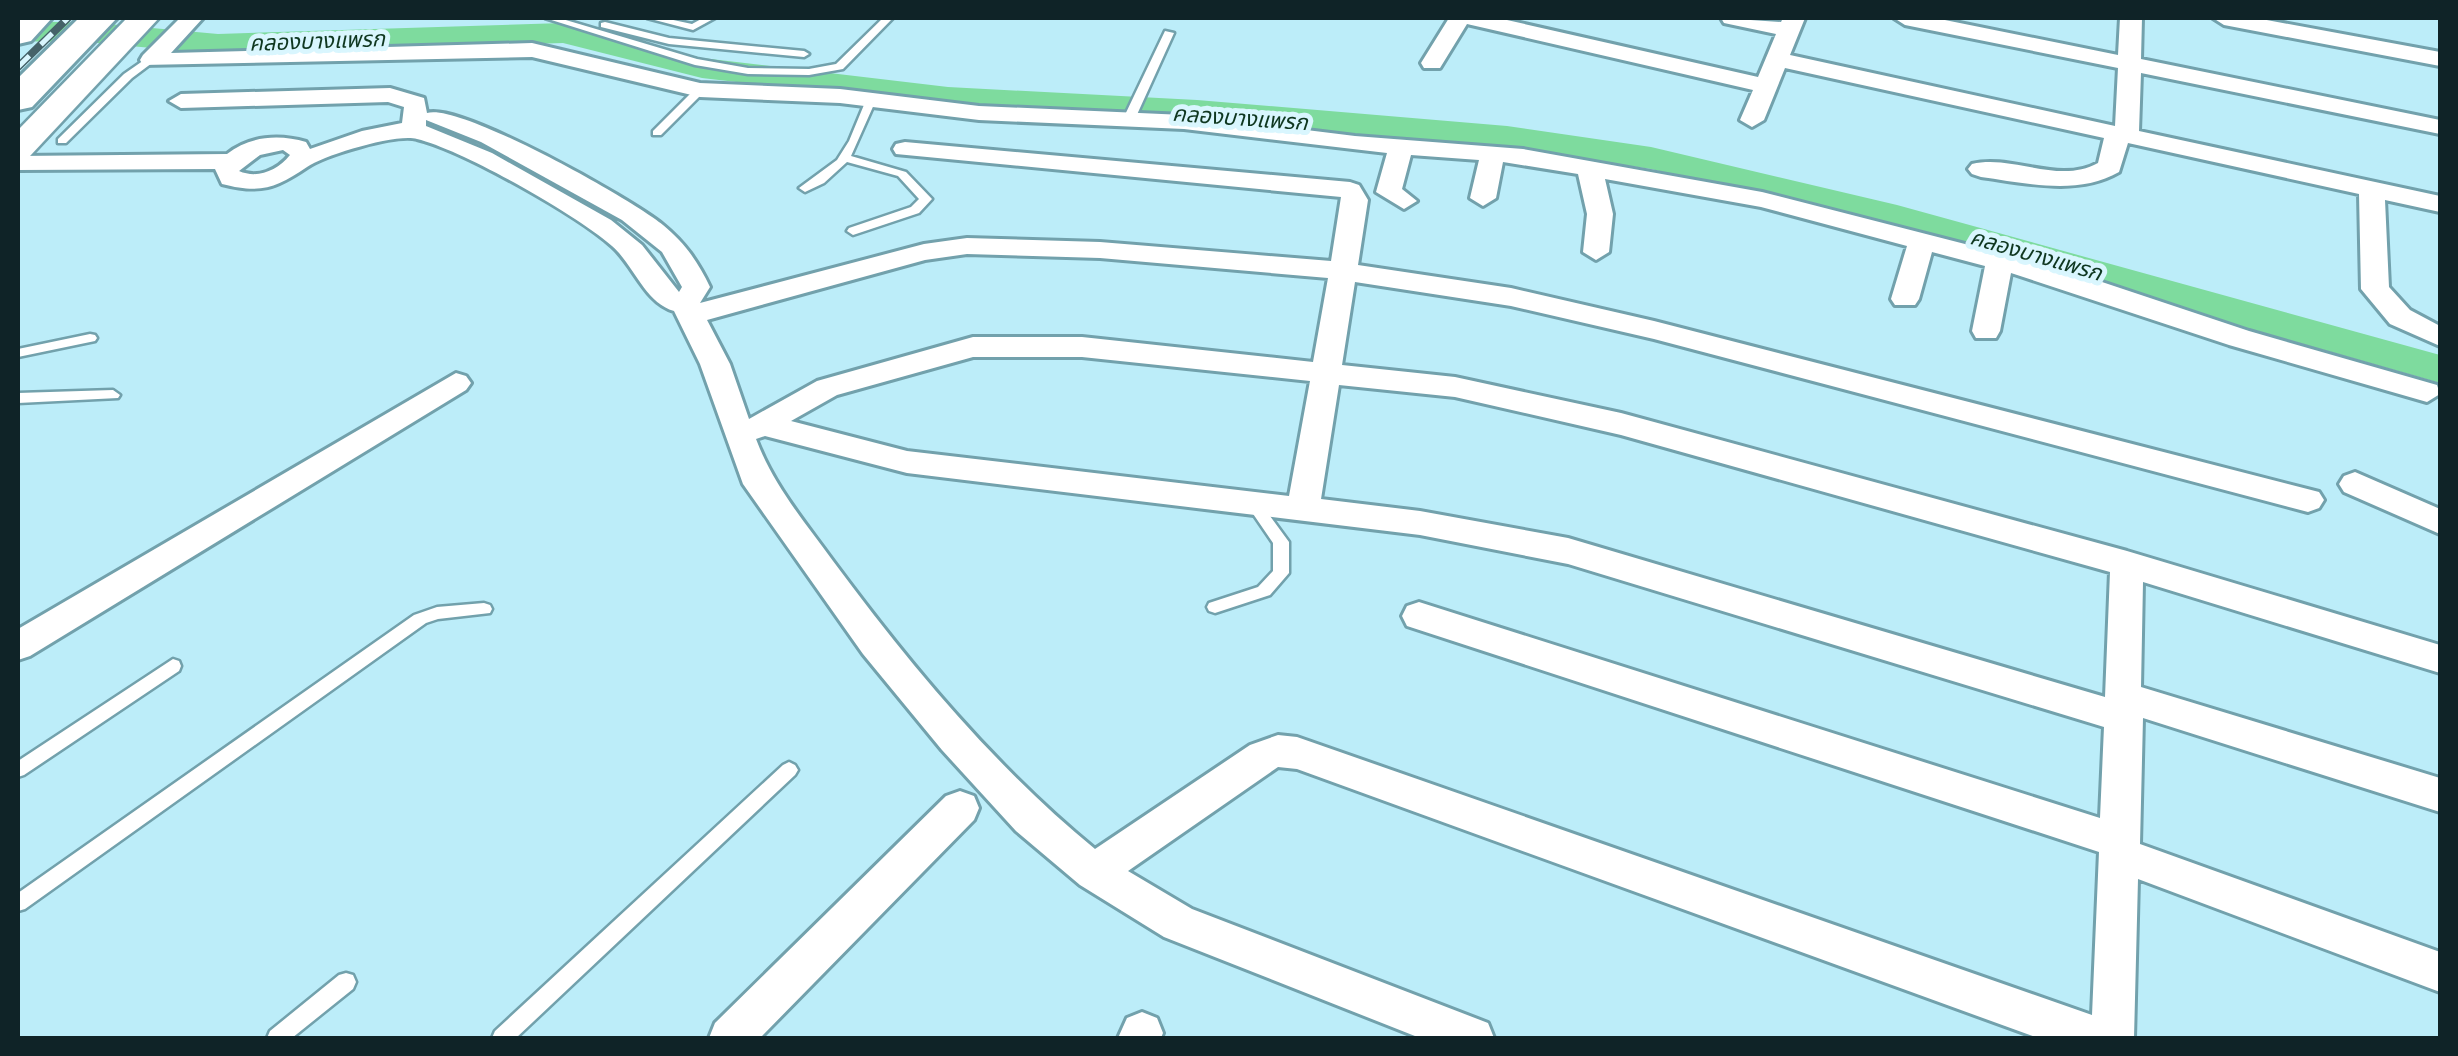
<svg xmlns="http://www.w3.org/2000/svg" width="2458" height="1056" viewBox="0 0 2458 1056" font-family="'Fira Sans','Noto Sans Thai',sans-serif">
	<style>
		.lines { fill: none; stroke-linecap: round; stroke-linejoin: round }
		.river { fill: #7edb9e; fill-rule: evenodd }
		.service-casing { stroke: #72a1ac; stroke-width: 5 }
		.minor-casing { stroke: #72a1ac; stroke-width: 6 }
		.secondary-casing { stroke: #72a1ac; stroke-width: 5 }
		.trunk-casing { stroke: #72a1ac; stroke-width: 6 }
		.service { fill: #fff; fill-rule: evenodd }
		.minor { fill: #fff; fill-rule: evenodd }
		.secondary { fill: #fff; fill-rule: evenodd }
		.trunk { fill: #fff; fill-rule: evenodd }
		.rail-casing { stroke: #456269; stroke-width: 8 }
		.rail { stroke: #d9f6fe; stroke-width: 5; stroke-dasharray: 16; stroke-linecap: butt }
		.labels { text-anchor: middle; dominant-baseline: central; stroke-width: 10; stroke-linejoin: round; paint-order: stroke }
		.far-water-label { font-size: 22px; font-style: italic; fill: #0f3720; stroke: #d9f6fe }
	</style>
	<rect width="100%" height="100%" fill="#bcedf9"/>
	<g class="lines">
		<path class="river" d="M18 21 97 23 218 34 563 23 702 58 948 87 1197 100 1507 126 1651 147 1897 205 2440 355V383L1886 226 1651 169 1507 148 1197 120 948 107 702 78 563 43 218 54 97 43 18 41Z"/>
		<g class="service-casing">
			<path id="service" d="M545 18H559L697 59 748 68 809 69 836 64 883 18H893L843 69 809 75 748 74 695 65Z
				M647 18H664L692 24 703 18H715L693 30Z
				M605 22 669 38 804 51 809 54 804 57 669 44 601 27V23Z
				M1165 31 1174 33 1135 119 1129 122 1125 121 1123 119Z
				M147 58 156 60 132 78 66 143H58V139L124 74Z
				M700 87 704 88V92L661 135H653V131L696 88Z
				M871 97 876 100 851 156 906 172 932 199 919 213 853 235 847 231 849 228 911 207 919 199 898 176 847 162 824 183 805 192 799 188 837 160 849 141 866 100Z
				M90 334 95 335 97 338 95 341 18 357V349Z
				M113 390 120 395 118 398 18 403V393Z
				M1254 500 1259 501 1289 542V573L1270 595 1215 613 1209 611 1207 607 1209 603 1258 587 1273 571V543L1247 505Z
				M484 603 490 605 492 609 490 613 438 619 426 623 25 909 18 911V893L414 615 437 607Z
				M173 659 179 661 181 666 179 671 24 775 18 777V761Z
				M789 762 795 765 798 770 795 775 516 1038H492L495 1031 783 765Z
				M346 973 353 975 356 982 353 989 292 1038H267L270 1031 339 975Z"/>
		</g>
		<g class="minor-casing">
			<path id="minor" d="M180 18H203L171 53 532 43 700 83 840 89 979 106 1184 115 1355 136 1523 149 1762 192 2000 253 2063 269 2249 331 2437 385 2440 394 2427 402 2229 345 2011 273 2000 331 1996 338H1976L1972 331 1985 266 1932 252 1919 299 1915 305H1895L1891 299 1907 246 1761 207 1605 179 1613 214 1609 252 1596 260 1583 252 1587 214 1578 174 1503 162 1496 198 1483 206 1470 198 1479 160 1411 155 1402 189 1417 201 1404 209 1376 192 1387 153 1184 129 979 120 840 103 700 97 532 57 143 65 140 60 143 55Z
				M1449 18H1498L1758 77 1776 34 1724 23 1721 18 1781 22 1783 18H1805L1790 55 2115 126 2118 68 1905 25 1894 18H1935L2118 55 2120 18H2142L2141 59 2440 120V134L2141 73 2139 131 2440 196V212L2385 200 2389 287 2410 310 2440 326V346L2390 324 2361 289 2359 194 2128 143 2119 172C2078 196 2025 183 1981 177L1972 174 1968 169 1972 164C2012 154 2059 185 2098 163L2104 138 1785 68 1764 120 1752 127 1740 120 1753 90 1467 24 1440 68H1424L1421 63Z
				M2213 18H2256L2440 52V66L2224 25Z
				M390 88 424 98 427 113C459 102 633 200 663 225 685 243 698 262 710 287L700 303 924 244 967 238 1100 242 1331 261 1341 197 896 154 893 149 896 144 905 142 1350 182 1359 185 1368 200 1358 265 1511 288 1654 321 2319 492 2324 500 2319 508 2308 512 1654 339 1511 306 1355 282 1342 365 1455 377 1621 413 2127 551 2440 645V673L2143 582 2141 687 2440 778V812L2143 718 2140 844 2440 952V992L2138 879 2134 1038H2038L1297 769 1278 767 1128 871 1192 909 1488 1023 1494 1038H1420L1164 937 1080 885 1016 831 942 750 863 654 743 484 700 364 674 311C645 303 634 265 612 246 577 215 463 150 417 139 397 133 324 155 307 167 276 188 261 194 222 184L215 169 18 170V156L227 154C250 136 279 134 306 142L310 149 362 131 402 123 404 107 388 102 181 108 169 101 181 94ZM426 120 481 142 622 220 662 252 682 287 679 292 642 245 611 220 492 153 426 126ZM283 150 290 155C277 171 257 179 239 171L260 155ZM967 254 1100 258 1328 278 1313 362 1082 337H973L817 381 749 419 730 364 707 320 925 260ZM973 357H1082L1310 381 1289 496 907 451 791 421 837 395ZM1339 385 1455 397 1621 435 2110 572 2105 697 1568 538 1420 511 1321 499ZM765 436 907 473 1420 535 1568 564 2104 727 2100 818 1419 602 1407 606 1402 616 1407 626 2099 852 2092 1015 1297 737 1278 735 1250 745 1095 849C994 766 911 666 833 561 804 521 773 485 756 439Z
				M456 373 466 376 471 383 466 390 30 656 18 660V629Z
				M2355 472 2440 509V534L2344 492 2339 484 2344 476Z
				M960 791 974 796 979 808 974 820 760 1038H709L715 1023 946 796Z
				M1142 1012 1157 1018 1163 1033 1161 1038H1118L1127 1018Z"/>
		</g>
		<g class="secondary-casing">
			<path id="secondary" d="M127 18H159L30 156 18 159V130Z"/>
		</g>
		<g class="trunk-casing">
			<path id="trunk" d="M18 18H52L31 41 18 44Z
				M79 18H117L32 107 18 110V78Z"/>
		</g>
		<use href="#service" class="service"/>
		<use href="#minor" class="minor"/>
		<use href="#secondary" class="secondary"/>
		<use href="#trunk" class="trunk"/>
		<g class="rail-casing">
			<path id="rail" d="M18 67 68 18"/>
		</g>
		<use href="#rail" class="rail"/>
	</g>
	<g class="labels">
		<g class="far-water-label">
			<text transform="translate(317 41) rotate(-2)">คลองบางแพรก</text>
			<text transform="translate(1240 118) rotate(4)">คลองบางแพรก</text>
			<text transform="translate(2036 255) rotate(16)">คลองบางแพรก</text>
		</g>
	</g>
	<rect width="2458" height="1056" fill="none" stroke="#0f2327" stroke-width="40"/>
</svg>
